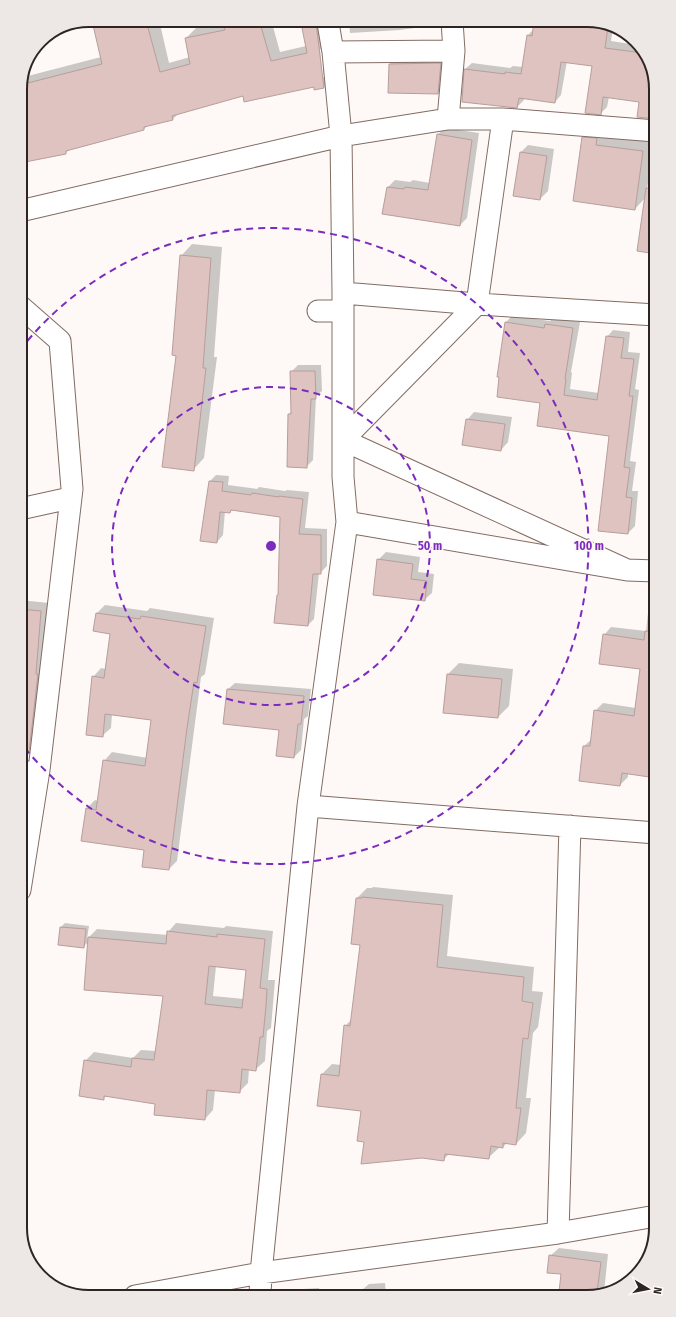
<svg xmlns="http://www.w3.org/2000/svg" width="676" height="1317" viewBox="0 0 676 1317" font-family="'Fira Sans Condensed',sans-serif">
	<style>
		.shadow { fill: #0003; fill-rule: evenodd }
		.building { fill: #dec3c0; stroke: #b89e9b; fill-rule: evenodd }
		.lines { fill: none; stroke-linecap: round; stroke-linejoin: round }
		.minor-casing { stroke: #826c63; stroke-width: 23 }
		.minor { stroke: #fff; stroke-width: 21 }
		.ring { fill: none; stroke: #7b2cbf; stroke-width: 2; stroke-dasharray: 7 5 }
		.rim { fill: none; stroke: #2e2521; stroke-width: 2 }
		.centre { fill: #7b2cbf; stroke: #fef9f7; stroke-width: 2 }
		.ring-label { font-size: 12px; text-anchor: middle; font-weight: bold; fill: #7b2cbf; stroke: #fef9f7; stroke-width: 3.5; stroke-linejoin: round; paint-order: stroke }
	</style>
	<rect width="100%" height="100%" fill="#fef9f7"/>
	<path class="shadow" d="M592 20 613 28 611 41 637 45 651 63 656 89 640 101 609 97 607 107 600 114 593 65 567 61 561 95 555 102 524 98V100L517 107 465 69 472 63 510 68 513 66 523 67 527 36 533 30 535 21Z
		M349 22H433H426L422 27 400 30 350 33Z
		M272 23 280 52 306 46 302 23H327L334 77 324 87 314 85 243 95 179 113 173 119 148 125 144 129 69 149 66 153 20 155V85L24 77 101 57 94 25 160 24 169 63 190 57 186 38 196 28 220 24ZM320 49H322L324 77H322Z
		M397 56H448L445 85 438 93 389 92 390 64Z
		M594 126 654 140 646 197 635 209 583 138Z
		M445 128 479 133 467 218 460 225 384 213 388 187 395 180 410 182 413 180 430 183 437 135Z
		M528 145 554 149 548 191 540 199 520 153Z
		M192 244 222 247 214 357H217L204 458 193 470 181 256Z
		M512 316 550 321 553 318 580 322 571 372 572 373 570 389 599 393 607 337 613 330 630 332 628 352 640 353 635 389 639 390 630 461 636 462 632 491H638L635 526 628 533 610 435 542 402 506 322Z
		M298 365H321L322 391 316 396 313 460 306 467 289 414 292 411V371Z
		M474 412 512 417 508 442 501 450 467 420Z
		M216 475 229 476 228 485 257 489 259 487 285 491 287 490 309 492 305 528 327 529V566L320 573H319L314 619 308 625 279 594 281 516 233 509 230 512 225 511 223 535 217 542 201 540 210 481Z
		M386 552 420 557 418 572 434 574 432 593 424 600 378 560Z
		M656 589V777L628 773V777L620 785 584 746 592 739 595 711 603 703 636 708 641 668 604 635 611 627 646 631 650 595Z
		M20 600 49 603 38 739 29 748 20 747Z
		M105 605 147 611 150 608 214 618 205 674 201 677 177 861 169 869 145 849 86 809 95 800 98 801 104 761 112 752 148 758 153 720 112 714 111 728 102 736 93 677 101 668 106 669 111 633 97 613Z
		M459 663 513 669 509 706 498 717 448 674Z
		M235 683 311 689 308 716 304 719 301 750 294 757 280 729 227 690Z
		M373 887 453 895 447 956 534 967 532 991 543 992 538 1027 533 1033 526 1098H531L526 1133 516 1144 507 1143 503 1147H500L489 1157 450 1153 443 1160 365 1141 362 1110 322 1074 332 1064 341 1065 345 1026 352 1019 361 944 357 898 367 888H372Z
		M65 923 89 926 87 939 97 929 168 935V932L176 923 224 928 226 926 273 931 268 980H275L271 1028 267 1031 265 1061 256 1069H249L248 1083 240 1091 215 1090 213 1110 205 1119 156 1103 107 1095 103 1099 85 1061 94 1052 133 1058 141 1050 156 1051 164 995 88 942 83 947 60 944 61 927ZM216 966 247 969 244 999 213 996Z
		M559 1248 608 1254 604 1292H560L562 1274 550 1256Z
		M385 1283 386 1294H351L363 1293 362 1290 369 1284Z
		M319 1288 320 1295H298L303 1289Z"/>
	<path class="building" d="M589 20 608 26 605 48 643 53 651 63 656 89V119L637 117 639 102 603 97 601 115 585 113 592 66 561 62 555 103 519 98 517 108 462 102 464 69 505 74V72L521 74 527 35 532 36 534 21Z
		M260 23 271 61 307 53 301 23H316L324 88 314 90V87L244 102 243 96 172 116 173 120 144 127V130L66 151V154L20 163V85L102 64 93 25 147 24 160 72 190 64 185 38 225 30 223 24Z
		M441 63 438 94 388 93 389 64Z
		M437 134 472 140 460 226 382 214 387 187 404 189 405 187 428 190Z
		M582 137 597 138 596 145 643 151 635 210 573 201Z
		M520 152 547 156 540 200 513 196Z
		M646 188 656 189V254L637 251Z
		M180 255 211 258 203 368H206L194 471 162 467 176 356 172 355Z
		M505 322 544 328 545 324 573 328 565 379H566L564 395 597 400 606 336 624 338 621 358 634 359 629 396H633L624 467 630 468 626 497 632 498 628 534 598 531 609 436 537 426 540 403 497 397 499 377H497Z
		M290 371H315L316 399H311L307 468 287 467 288 414H291Z
		M466 419 505 424 501 451 462 445Z
		M209 481 223 482 222 491 251 495 252 493 279 497V496L303 499 299 534 321 535V574H313L308 626 274 623 277 595H278L280 517 231 510 230 513 220 512 217 543 200 541Z
		M377 559 413 564 411 579 427 581 425 601 373 595Z
		M20 609 41 611 36 674H38L29 752 20 751Z
		M96 613 140 619 141 616 206 626 197 683 194 682 187 728 169 870 142 867 144 850 81 841 86 808 96 810 103 760 145 766 151 720 105 714 103 737 86 735 92 676 104 678 110 634 93 631Z
		M645 631 656 632V778L622 773 620 786 579 781 583 746H590L594 710 634 716 640 669 599 664 603 634 644 640Z
		M447 674 502 679 498 718 443 713Z
		M227 689 304 696 301 724H298L294 758 276 756 279 730 223 724Z
		M362 897 443 905 437 967 524 977 522 1001 533 1003 528 1039 523 1038 516 1108H521L516 1145 503 1143V1148L491 1146 489 1159 445 1154 444 1161 422 1158 361 1164 364 1142 357 1141 361 1111 317 1106 321 1074 339 1076 344 1025 350 1026 360 945 351 944 356 898H362Z
		M60 927 86 929 84 948 58 945Z
		M167 931 217 937V934L265 939 260 988 267 989 266 1006 263 1037H260L256 1071 242 1069 240 1093 207 1090 205 1120 154 1115 155 1104 104 1096V1100L79 1096 84 1060 131 1067 132 1058 154 1060 163 996 84 990 88 937 166 944ZM209 966 246 970 242 1008 205 1004Z
		M549 1255 601 1262 597 1292H559L561 1274 547 1273Z"/>
	<g class="lines">
		<g class="minor-casing">
			<path id="minor" d="M333 52 454 51
				M448 119 454 51 452 21
				M503 119 477 304 343 440 627 570
				M20 211 341 136 448 119H503L656 131
				M343 293 477 304 656 315
				M318 311H343
				M20 509 70 498
				M347 522 627 570 656 571
				M20 774 39 770
				M308 806 656 833
				M20 890 39 770 72 489 60 341 20 306
				M558 1233 570 826
				M260 1295 261 1273 308 806 347 522 343 477V293L341 136 333 52 328 23
				M135 1296 261 1273 558 1233 656 1216"/>
		</g>
		<use href="#minor" class="minor"/>
	</g>
	<g class="ring">
		<circle cx="271" cy="546" r="159"/>
		<path d="M20 350A318 318 0 1 1 20 742"/>
	</g>
	<path d="M0 0H676V1317H0ZM89 27H587A62 62 0 0 1 649 89V1228A62 62 0 0 1 587 1290H89A62 62 0 0 1 27 1228V89A62 62 0 0 1 89 27Z" fill="#ede8e6" fill-rule="evenodd"/>
	<path class="rim" d="M89 27H587A62 62 0 0 1 649 89V1228A62 62 0 0 1 587 1290H89A62 62 0 0 1 27 1228V89A62 62 0 0 1 89 27Z"/>
	<circle cx="271" cy="546" r="6" class="centre"/>
	<g class="ring-label">
		<text x="430" y="550">50 m</text>
		<text x="589" y="550">100 m</text>
	</g>
	<g transform="translate(648 1289) rotate(100)" stroke="#fef9f7" stroke-width="3" paint-order="stroke">
	<path d="M0-3L7 15L0 10L-7 15Z" fill="#2e2521"/>
	<text y="-6" font-size="11" font-weight="bold" text-anchor="middle" fill="#2e2521">N</text>
	</g>
</svg>
